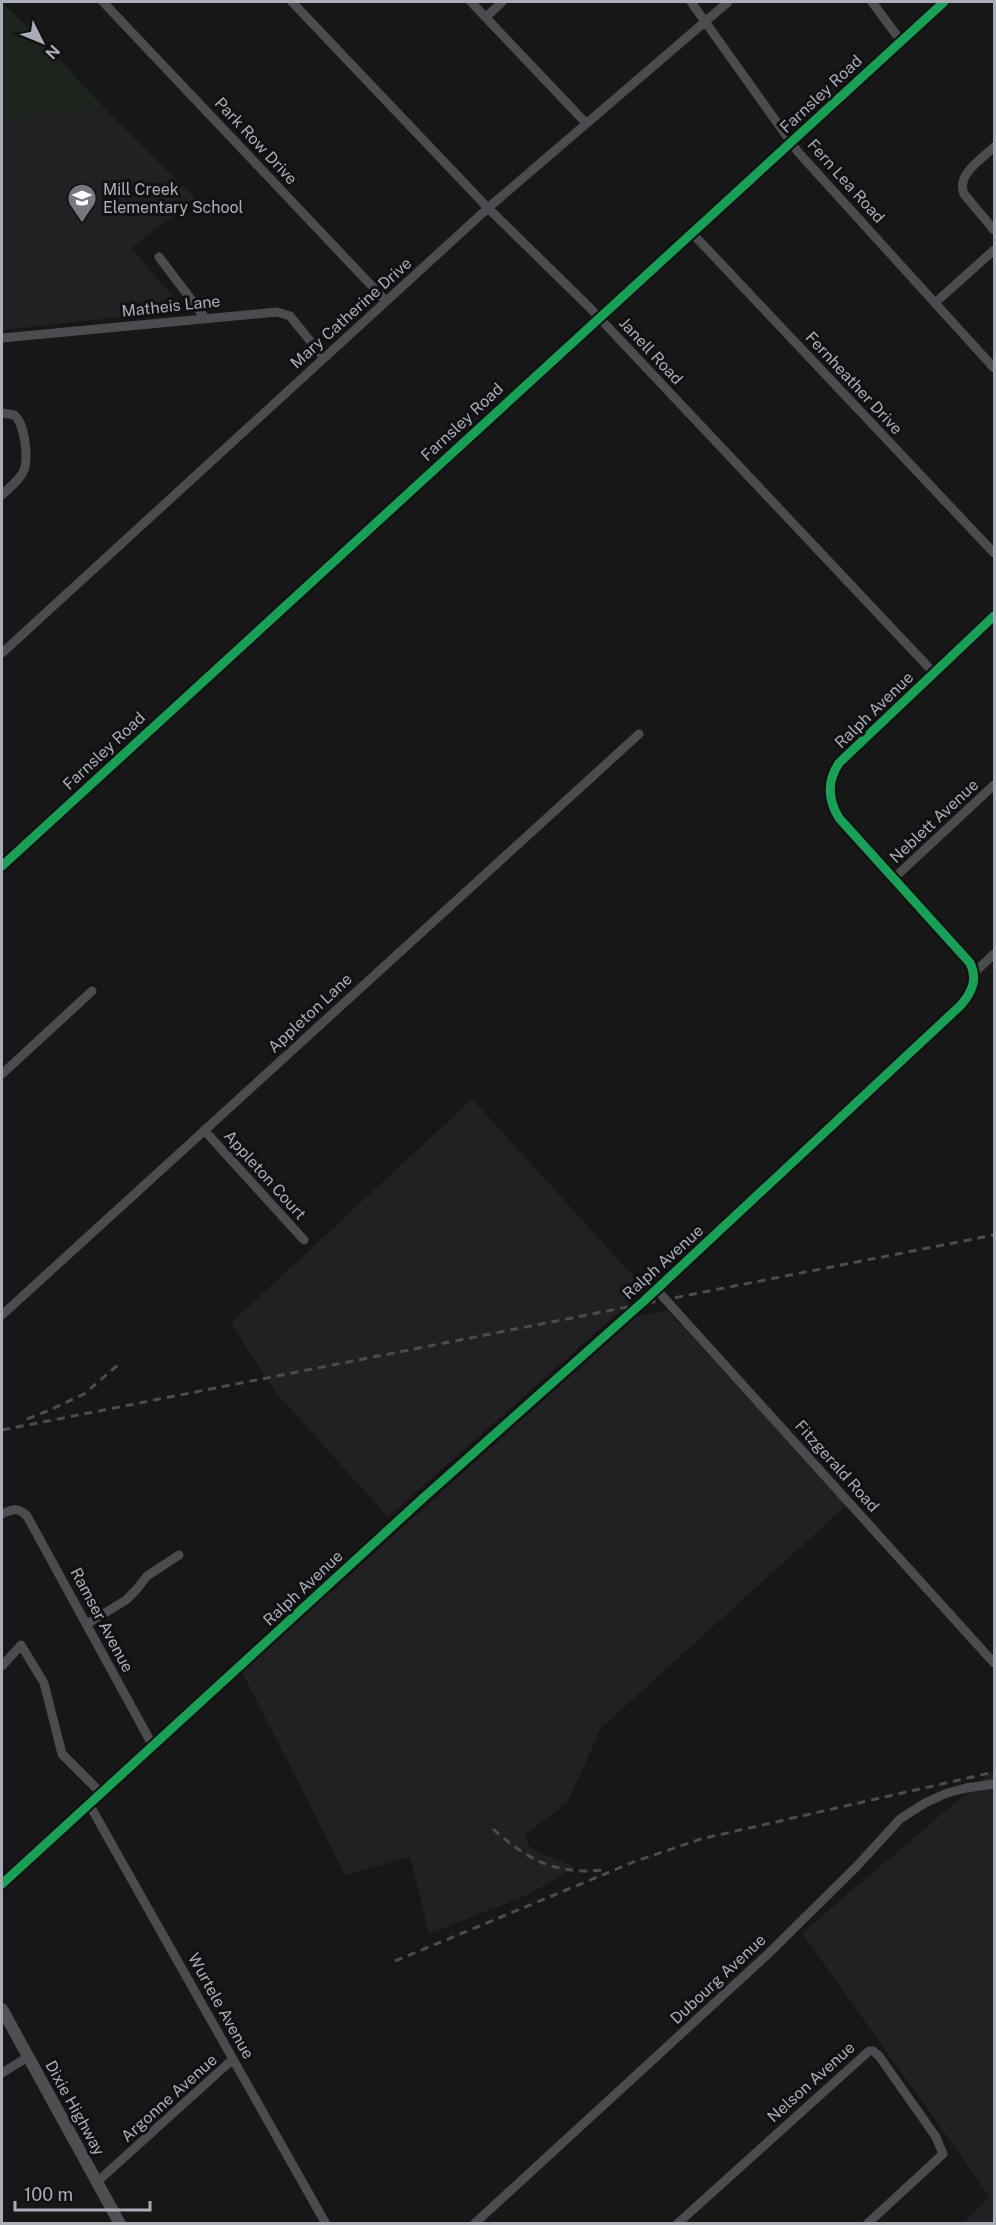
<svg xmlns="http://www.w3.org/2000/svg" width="996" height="2225" viewBox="0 0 996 2225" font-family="'Public Sans',sans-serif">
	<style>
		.built { fill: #212123 }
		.green { fill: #1d241e }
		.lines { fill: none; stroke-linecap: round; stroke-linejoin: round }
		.minor { stroke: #4b4c50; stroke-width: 9 }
		.major { stroke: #4d4f52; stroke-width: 12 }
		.rail { stroke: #4b4c4f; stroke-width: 3; stroke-dasharray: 8 6; stroke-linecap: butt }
		.cycleway-casing { stroke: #111113; stroke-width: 13 }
		.cycleway { stroke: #1a9f57; stroke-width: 9 }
		.labels { text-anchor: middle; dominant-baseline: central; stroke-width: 6; stroke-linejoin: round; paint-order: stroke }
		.street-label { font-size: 16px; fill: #a8adb8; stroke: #111113 }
		.poi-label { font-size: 16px; fill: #a8adb8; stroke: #111113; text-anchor: start }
	</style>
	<rect width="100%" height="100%" fill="#171717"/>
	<path class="built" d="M105 109 195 198 132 248 184 310 2 330V119Z
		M472 1099 645 1289 388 1517 276 1393 231 1323Z
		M667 1310 847 1505 601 1728 567 1803 524 1836 529 1846 536 1851 575 1867 530 1894 429 1934 410 1857 345 1875 242 1672 637 1316Z
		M994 1772V2223H963L990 2197 802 1933 990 1773Z"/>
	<path class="green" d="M2 2 63 63 105 109 2 119Z"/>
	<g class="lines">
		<path class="minor" d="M103 2 386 301
			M292 2 488 208 589 307 934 673
			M471 2 585 122
			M691 2 798 152 994 368
			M872 2 901 41
			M486 17 502 2
			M994 147C981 160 956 174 964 194L994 230
			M692 233 994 553
			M159 257 205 318
			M936 302 994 250
			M2 338 277 312 290 316 324 358
			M2 413 14 415C25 423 30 462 22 474 17 482 9 488 2 495
			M2 653 488 208 728 2
			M2 866 944 2
			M893 879 994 785
			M974 973 994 954
			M2 1074 92 991
			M204 1130 304 1240
			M656 1289 994 1663
			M2 1315 639 734
			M2 1514C12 1509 18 1507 27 1516L153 1746
			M87 1624 126 1600 136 1590 147 1576 179 1555
			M2 1666 21 1645 44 1683 62 1754 101 1793
			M89 1804 326 2224
			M2 1884 422 1499 644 1301 961 1005C972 992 978 979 970 963L839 818C828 800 827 781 839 763L994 616
			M2 2073 28 2057
			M97 2182 233 2059
			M474 2224 768 1954 857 1866 900 1819 925 1803 947 1793 966 1788 994 1784
			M677 2224 869 2051H873L879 2056 936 2137 943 2154 867 2224"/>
		<path class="major" d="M2 2009 120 2224"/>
		<path class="rail" d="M27 1419 50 1410 84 1394 119 1364
			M2 1430 994 1235
			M493 1829C528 1860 555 1875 603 1870
			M395 1961 636 1861 701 1839 994 1772"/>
		<g class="cycleway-casing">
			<path id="cycleway" d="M2 866 944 2
				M2 1884 422 1499 644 1301 961 1005C972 992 978 979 970 963L839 818C828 800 827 781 839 763L994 616"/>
		</g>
		<use href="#cycleway" class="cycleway"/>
	</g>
	<defs>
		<g id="school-pin" transform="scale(1.5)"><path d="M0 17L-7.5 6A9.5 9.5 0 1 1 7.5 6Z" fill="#757880" stroke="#111113"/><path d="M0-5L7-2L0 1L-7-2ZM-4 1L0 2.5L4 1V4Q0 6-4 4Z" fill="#fff"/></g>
	</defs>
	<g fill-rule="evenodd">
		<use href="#school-pin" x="82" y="198"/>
	</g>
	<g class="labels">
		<g class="street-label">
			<text transform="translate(821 94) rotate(-43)">Farnsley Road</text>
			<text transform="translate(256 141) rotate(47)">Park Row Drive</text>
			<text transform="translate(846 181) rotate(48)">Fern Lea Road</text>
			<text transform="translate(171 306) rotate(-6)">Matheis Lane</text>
			<text transform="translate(351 313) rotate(-42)">Mary Catherine Drive</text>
			<text transform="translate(651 351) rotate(47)">Janell Road</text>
			<text transform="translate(854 383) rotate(47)">Fernheather Drive</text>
			<text transform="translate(462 422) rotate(-43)">Farnsley Road</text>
			<text transform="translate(874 710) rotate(-44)">Ralph Avenue</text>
			<text transform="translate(104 751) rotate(-43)">Farnsley Road</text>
			<text transform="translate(934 821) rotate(-43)">Neblett Avenue</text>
			<text transform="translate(310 1013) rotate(-43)">Appleton Lane</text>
			<text transform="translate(265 1175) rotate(48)">Appleton Court</text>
			<text transform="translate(663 1262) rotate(-42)">Ralph Avenue</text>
			<text transform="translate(837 1466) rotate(48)">Fitzgerald Road</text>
			<text transform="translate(303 1588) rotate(-43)">Ralph Avenue</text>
			<text transform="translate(102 1620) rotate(62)">Ramser Avenue</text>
			<text transform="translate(718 1979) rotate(-43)">Dubourg Avenue</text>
			<text transform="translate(221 2006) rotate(61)">Wurtele Avenue</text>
			<text transform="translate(811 2082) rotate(-42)">Nelson Avenue</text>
			<text transform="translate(169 2098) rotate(-42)">Argonne Avenue</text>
			<text transform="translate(75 2108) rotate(61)">Dixie Highway</text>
		</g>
		<g class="poi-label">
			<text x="103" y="189">Mill Creek<tspan x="103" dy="18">Elementary School</tspan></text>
		</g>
	</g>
	<rect width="996" height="2225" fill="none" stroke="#a8adb8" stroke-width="6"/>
	<g transform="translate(42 42) rotate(133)" stroke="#111113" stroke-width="4.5" paint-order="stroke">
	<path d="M0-4.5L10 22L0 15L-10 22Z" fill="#a8adb8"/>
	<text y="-9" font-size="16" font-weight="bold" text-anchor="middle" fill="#a8adb8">N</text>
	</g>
	<path d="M15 2201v9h135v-9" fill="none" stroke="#a8adb8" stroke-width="3"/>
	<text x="24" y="2201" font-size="18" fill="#a8adb8" stroke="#111113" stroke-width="4.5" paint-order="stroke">100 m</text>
</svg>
